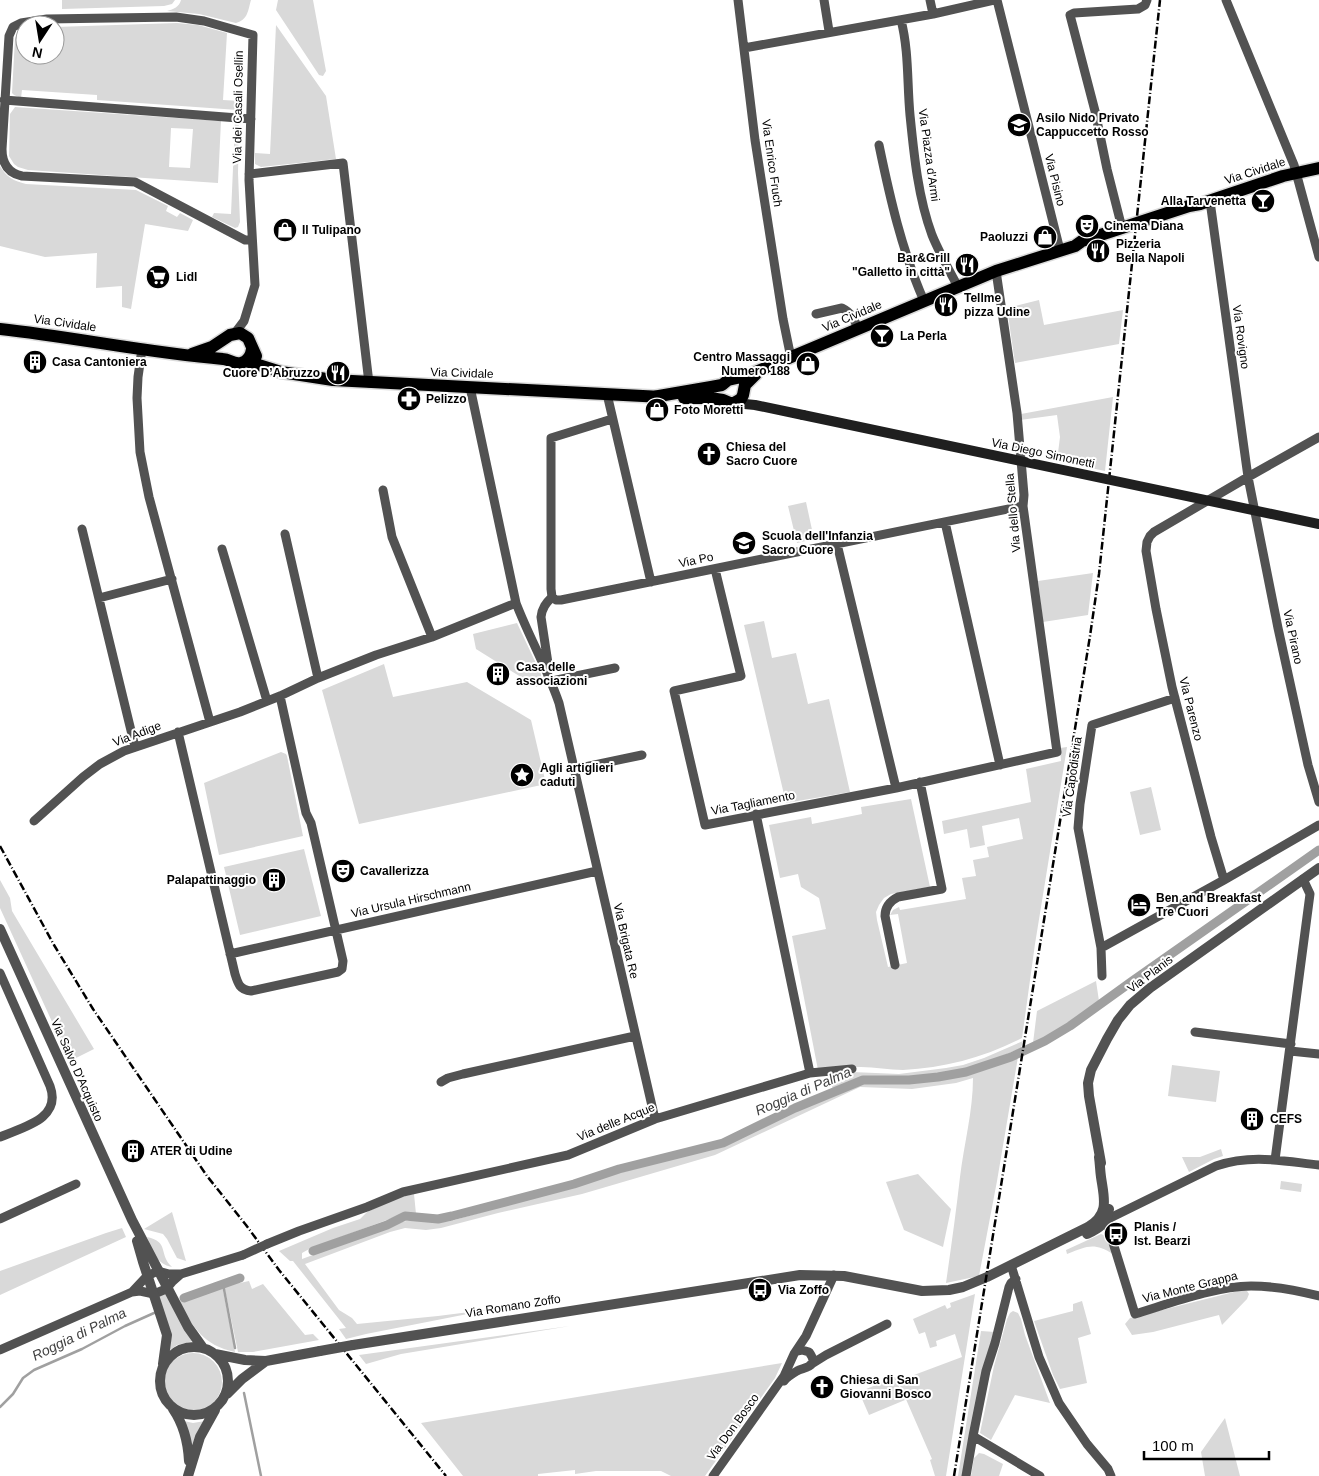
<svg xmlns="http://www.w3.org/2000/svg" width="1319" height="1476" viewBox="0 0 1319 1476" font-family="Helvetica,sans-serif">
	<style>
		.green { fill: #d9d9d9; fill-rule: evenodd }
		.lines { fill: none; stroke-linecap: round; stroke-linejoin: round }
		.stream { stroke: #a0a0a0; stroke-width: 2.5 }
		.canal { stroke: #a0a0a0; stroke-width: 9 }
		.primary-casing { stroke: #dbdbdb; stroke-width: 15 }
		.minor { stroke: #525252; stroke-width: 9 }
		.tertiary { stroke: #525252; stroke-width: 10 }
		.secondary { stroke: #1f1f1f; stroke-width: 10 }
		.primary { stroke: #000; stroke-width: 12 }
		.rail { stroke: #000; stroke-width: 2.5; stroke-dasharray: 8 2.5 1 2.5; stroke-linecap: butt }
		.minor-bridge { stroke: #525252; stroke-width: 9 }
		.tertiary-bridge { stroke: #525252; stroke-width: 10 }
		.secondary-bridge { stroke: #1f1f1f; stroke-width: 10 }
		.labels { text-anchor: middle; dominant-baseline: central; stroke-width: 4; stroke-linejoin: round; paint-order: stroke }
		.street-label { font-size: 12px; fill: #000; stroke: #fff }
		.poi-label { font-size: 12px; font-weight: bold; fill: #000; stroke: #fff; text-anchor: start }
		.water-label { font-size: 14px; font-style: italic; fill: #414141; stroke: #fff }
	</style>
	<rect width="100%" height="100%" fill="#fff"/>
	<path class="green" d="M62 0H175L172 4 164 6 62 9Z
		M181 0H251C248 10 248 20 236 23L199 14 167 11C174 9 179 7 181 0Z
		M278 0H313L326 71 323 76 319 75 276 10Z
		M177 23 198 25 227 33 223 100 240 101V107L238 110 97 100V95L22 90 21 98 14 95 12 93 15 38C17 34 20 32 25 31V55H55V27Z
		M276 25 326 96 336 159 261 167 255 164V153L270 154Z
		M15 107 221 121 218 183 28 170 18 167 14 164 9 156 10 114ZM171 128 193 129 190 168 169 167Z
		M235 122H237L239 126 238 173 240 222 238 227 235 228 212 217 214 213 231 214Z
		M0 166C6 177 14 181 26 184L136 190 168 206 166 211 177 217 180 213 193 220 188 231 145 224 131 309 122 307V286L96 288 97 253 45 257 0 246Z
		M1039 300 1044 325 1123 310 1119 344 1015 363 1007 308Z
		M1113 397 1105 471 1057 461 1060 437 1057 415 1020 420 1021 414Z
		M806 502 814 539 797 543 788 506Z
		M1093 573 1088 615 1043 622 1038 581Z
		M764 621 772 658 796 653 808 704 829 699 850 792 786 803 744 625Z
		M517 623 541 674V680L537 687 476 649 473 634Z
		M384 664 393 697 467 682 531 720 546 784 359 824 322 690Z
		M1067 747 1035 944 1022 1038C985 1057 945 1068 903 1070 889 1070 875 1067 861 1067 847 1067 832 1069 818 1070L792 936 826 929 819 898 801 887 798 874 780 878 769 825 811 817 812 824 862 814 861 807 911 799 930 887 891 894 884 898 879 905 876 912 877 920 888 967 907 963 898 914 890 915 893 910 899 907 900 910 966 899 962 878 976 876 973 860 989 857 987 847 1023 839 1019 818 982 826 985 845 970 848 967 829 944 834 942 821 1031 802 1026 769 1061 761 1060 748Z
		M281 752 286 754 287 756 303 836 219 855 204 783Z
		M1151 787 1161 830 1140 835 1130 792Z
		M304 849 321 916 240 935 224 867Z
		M0 880 10 898 12 911 94 1049 70 1061 0 908Z
		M1096 981 1099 1001 1069 1024 1033 1043 1037 1011Z
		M1023 1041 1021 1048 978 1066 953 1072 918 1077 862 1078 833 1091 830 1075 852 1072 899 1074 946 1068 963 1065 984 1058Z
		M1020 1054 1018 1057 997 1181 979 1276 946 1283C951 1248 956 1212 960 1177 964 1144 973 1111 973 1078L956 1083 912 1089 860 1087 715 1155 582 1194 498 1213 441 1228 426 1230 405 1228 390 1232 305 1264 339 1310 352 1318 357 1324 438 1316 493 1309 366 1334 346 1339 339 1329 346 1328 293 1261H290L279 1251 333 1228 360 1219 367 1212 397 1198 414 1194 416 1214H403L311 1248 302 1253V1259L402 1222C418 1218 434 1224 451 1221L623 1172 721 1146 771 1121 862 1083 928 1082 968 1074Z
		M1172 1065 1220 1071 1216 1102 1168 1096Z
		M1221 1149 1223 1156 1214 1159 1189 1172 1182 1157H1200Z
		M918 1174 951 1209 943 1247 904 1230 886 1182Z
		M1281 1181 1302 1184 1301 1192 1280 1189Z
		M172 1212 186 1261 177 1258 167 1239 163 1234 144 1229Z
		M122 1228 126 1237 0 1295V1271L106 1233Z
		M1101 1234 1108 1237 1113 1254C1094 1242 1087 1246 1067 1254L1066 1250Z
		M147 1237C170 1242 158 1254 172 1267 156 1264 153 1251 147 1237Z
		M239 1280 240 1283 249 1281 252 1289 263 1284 305 1335 313 1334 319 1340 253 1352H238L224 1285Z
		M222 1285 235 1352C203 1345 194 1328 179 1302Z
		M1242 1290 1247 1291 1249 1294 1247 1299 1222 1325 1219 1315 1153 1332 1132 1335 1125 1324 1130 1318Z
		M165 1293 193 1341 177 1345 170 1350 157 1296Z
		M975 1294 946 1476H935L930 1460 932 1459 898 1381 962 1357 955 1334 936 1341 937 1346 930 1348 925 1332 919 1334 913 1319 945 1305 947 1309 951 1307 950 1303Z
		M1082 1301 1091 1334 1078 1338 1087 1383 1060 1389 1053 1375 1034 1321 1073 1311V1304Z
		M1013 1311 1018 1313 1021 1319 1025 1335 1050 1403 1015 1395 991 1440 980 1433 994 1366 1007 1319 1010 1313Z
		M570 1326 401 1354 366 1364 359 1355Z
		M981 1331 995 1332 964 1476H958Z
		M164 1382a29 29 0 1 1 58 0a29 29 0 1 1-58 0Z
		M782 1363 775 1378 705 1476H671L661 1471H596L575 1474V1470L538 1474V1476H463L421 1423Z
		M895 1377 905 1400 869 1415 859 1392Z
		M1225 1418 1240 1476H1205L1201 1452Z
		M184 1421 193 1423 205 1421 192 1451Z
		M979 1453 984 1454 1003 1464 999 1476H971L974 1458Z"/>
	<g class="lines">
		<path class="stream" d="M223 1284 235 1348
			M244 1393 261 1476
			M0 1407 13 1394 23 1378 34 1370 82 1349 125 1326 154 1313"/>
		<path class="canal" d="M313 1251 387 1225 405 1216 438 1219 452 1216 574 1184 619 1169 723 1143 795 1108 863 1080H909L938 1077 966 1072 1011 1057 1045 1041 1070 1026 1131 982 1319 850
			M184 1298 240 1278"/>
		<g class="primary-casing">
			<path id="primary" d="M0 329C74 337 148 353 223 359 230 359 233 365 241 363 248 361 251 356 252 349
				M192 354 212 347 230 335 240 333 248 338 256 356
				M246 361 281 372 333 380 662 397
				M653 397 711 387 722 385 728 380 746 376 996 271 1075 246 1082 241 1189 206 1200 204 1283 176 1319 168
				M684 398H710L723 400 730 403H734L741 399 743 395 745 385 756 374"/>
		</g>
		<path class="minor" d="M738 0 755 140 783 319 791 358
			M824 0 829 31
			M930 0 933 14
			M997 0 1060 250
			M1226 0 1294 165 1319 257
			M901 20C909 51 907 83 910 115 914 155 918 197 932 235 938 250 950 272 958 287
			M744 48 933 14 994 0
			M4 100 251 119
			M879 145C890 198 902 251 924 301
			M249 174 343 163 369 383
			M1210 201 1248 477 1278 628 1308 765 1319 802
			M1122 228 1107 169 1095 111 1070 15 1074 13 1138 9 1145 5 1147 0
			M816 314 842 308C852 313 854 319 858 329
			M235 333 244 321 255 285 249 180 253 35 204 21 176 17 47 19 21 23 13 27 9 36 2 149C2 163 8 173 22 176L135 182 245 240H252
			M142 349 138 377 137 398 140 452 149 497 210 722
			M470 387 516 603C529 637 547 668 559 703L655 1119
			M607 394 651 582
			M383 490 392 537 432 637
			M945 522 1000 765
			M82 529 135 747
			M285 534 318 678
			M837 544 896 788
			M222 549 267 701
			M715 569 741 676 674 691 705 825 896 788 1057 752 1023 506 1024 495 1017 413 996 271
			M552 597 556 600H561L1023 506
			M552 597 551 589V438L612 419
			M99 598 172 579
			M549 670 541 617C542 608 546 603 552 597
			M552 681 615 668
			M178 732 235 974C238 984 240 990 251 991L338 972 342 969 343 961 311 823 306 813 280 696
			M575 769 642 755
			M34 821 83 777 100 764 124 751 240 712 280 696 318 678 376 655 432 637 516 603
			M1224 880 1211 837 1172 687 1156 609 1146 551 1147 542 1150 536 1154 532 1248 477 1319 437
			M1101 948 1224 880 1319 825
			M230 954 597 871
			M895 965 885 916C885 907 890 901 898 897L942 889 920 782
			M0 973 50 1086C62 1119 23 1127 0 1137
			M1102 976 1101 948 1078 828 1080 804 1092 725 1175 698
			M1195 1032 1291 1044
			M1290 1051 1319 1054
			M810 1073 852 1069
			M441 1082 448 1078 463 1074 635 1036
			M1275 1160 1310 894 1303 879
			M1319 1165C1282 1161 1252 1154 1216 1166L1106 1220 1135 1314C1168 1304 1216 1286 1251 1286 1274 1286 1296 1290 1319 1296
			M0 1219 76 1184
			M267 1244 299 1231 367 1207 403 1192 568 1155 655 1119 810 1073 756 814
			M1011 1265 1039 1357 1059 1403 1087 1444 1108 1469 1111 1476
			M132 1292 140 1291 154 1294 166 1289 172 1282 181 1274
			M0 1350 132 1292 147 1276 158 1271 169 1274H181L243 1255
			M810 1365 826 1355 887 1324
			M784 1381C787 1377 792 1374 797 1371 805 1367 820 1367 809 1352L802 1350 797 1351
			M973 1436 1040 1476
			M713 1476 784 1376 794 1354 806 1336 834 1275
			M966 1476 973 1436 986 1371 995 1343 1009 1287 1011 1283 1016 1279"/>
		<path class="tertiary" d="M0 929 132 1220 188 1327 203 1348
			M1101 1163 1089 1096 1088 1083 1091 1070 1107 1039 1118 1020 1130 1005 1150 988 1319 868
			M1087 1234C1100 1228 1107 1223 1109 1209
			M137 1241 143 1262 167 1335 163 1364
			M353 1345 800 1275 844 1276 922 1291 949 1290 963 1287 987 1277 1088 1227C1110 1214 1104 1198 1101 1177 1100 1170 1100 1164 1099 1157
			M160 1381a34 34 0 1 1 68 0a34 34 0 1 1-68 0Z
			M215 1354 245 1360 266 1361 320 1351
			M227 1394 242 1379 266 1361
			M173 1409C184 1425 188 1442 189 1461
			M188 1476 200 1437 215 1410"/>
		<path class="secondary" d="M734 403 755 405 803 415"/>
		<use href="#primary" class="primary"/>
		<path class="rail" d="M0 846 54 945 93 1009 207 1176 246 1225 279 1270 446 1476
			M954 1476 1090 636 1099 574 1160 0"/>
		<path class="minor-bridge" d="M243 1255 267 1244"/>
		<path class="tertiary-bridge" d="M320 1351 353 1345"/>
		<path class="secondary-bridge" d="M803 415 1319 524"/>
	</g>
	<defs>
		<g id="school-disc" transform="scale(1.25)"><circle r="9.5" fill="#000" stroke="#fff"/><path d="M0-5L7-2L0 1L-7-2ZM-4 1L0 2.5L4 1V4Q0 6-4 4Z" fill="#fff"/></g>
		<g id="bar-disc" transform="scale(1.25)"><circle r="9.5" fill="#000" stroke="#fff"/><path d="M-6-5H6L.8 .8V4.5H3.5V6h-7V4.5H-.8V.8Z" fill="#fff"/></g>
		<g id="theatre-disc" transform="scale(1.25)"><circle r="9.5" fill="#000" stroke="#fff"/><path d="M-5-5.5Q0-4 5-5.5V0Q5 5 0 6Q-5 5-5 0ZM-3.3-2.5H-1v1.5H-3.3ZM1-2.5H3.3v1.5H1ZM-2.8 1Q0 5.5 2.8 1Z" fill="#fff"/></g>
		<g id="shop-disc" transform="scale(1.25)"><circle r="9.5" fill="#000" stroke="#fff"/><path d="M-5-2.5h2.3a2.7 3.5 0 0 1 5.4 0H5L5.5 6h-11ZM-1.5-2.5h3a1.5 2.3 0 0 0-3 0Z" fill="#fff"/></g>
		<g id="restaurant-disc" transform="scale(1.25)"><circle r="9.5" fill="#000" stroke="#fff"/><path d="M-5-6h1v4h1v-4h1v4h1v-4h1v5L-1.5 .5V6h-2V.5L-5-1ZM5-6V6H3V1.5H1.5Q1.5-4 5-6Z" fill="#fff"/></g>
		<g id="supermarket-disc" transform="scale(1.25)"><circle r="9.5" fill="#000" stroke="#fff"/><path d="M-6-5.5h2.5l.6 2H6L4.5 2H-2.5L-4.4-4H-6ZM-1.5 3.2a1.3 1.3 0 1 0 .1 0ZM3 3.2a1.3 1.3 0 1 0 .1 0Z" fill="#fff"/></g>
		<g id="building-disc" transform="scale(1.25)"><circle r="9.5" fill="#000" stroke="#fff"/><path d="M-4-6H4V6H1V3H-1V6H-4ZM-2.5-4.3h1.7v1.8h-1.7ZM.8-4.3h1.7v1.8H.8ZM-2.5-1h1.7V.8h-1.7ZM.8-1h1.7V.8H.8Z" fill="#fff"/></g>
		<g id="pharmacy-disc" transform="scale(1.25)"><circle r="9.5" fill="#000" stroke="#fff"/><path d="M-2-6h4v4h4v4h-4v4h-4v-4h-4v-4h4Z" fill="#fff"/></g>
		<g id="church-disc" transform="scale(1.25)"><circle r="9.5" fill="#000" stroke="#fff"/><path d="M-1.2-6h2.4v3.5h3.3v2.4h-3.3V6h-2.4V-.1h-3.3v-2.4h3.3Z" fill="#fff"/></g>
		<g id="sight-disc" transform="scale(1.25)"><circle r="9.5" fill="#000" stroke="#fff"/><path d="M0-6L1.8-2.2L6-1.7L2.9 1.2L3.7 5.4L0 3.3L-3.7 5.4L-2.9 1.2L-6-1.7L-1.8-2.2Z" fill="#fff"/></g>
		<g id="hotel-disc" transform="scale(1.25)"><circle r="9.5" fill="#000" stroke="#fff"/><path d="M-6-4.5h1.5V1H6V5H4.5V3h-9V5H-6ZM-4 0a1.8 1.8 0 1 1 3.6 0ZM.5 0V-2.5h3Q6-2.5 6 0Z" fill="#fff"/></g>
		<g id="bus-disc" transform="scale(1.25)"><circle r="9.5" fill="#000" stroke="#fff"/><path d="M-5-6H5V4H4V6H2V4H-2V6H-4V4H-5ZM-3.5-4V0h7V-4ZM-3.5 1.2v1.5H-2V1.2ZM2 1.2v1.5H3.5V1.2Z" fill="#fff"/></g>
	</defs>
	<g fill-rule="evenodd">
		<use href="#school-disc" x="1019" y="125"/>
		<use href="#bar-disc" x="1263" y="201"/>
		<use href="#theatre-disc" x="1087" y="226"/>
		<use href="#shop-disc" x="285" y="230"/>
		<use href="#shop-disc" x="1045" y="237"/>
		<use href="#restaurant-disc" x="1098" y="251"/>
		<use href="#restaurant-disc" x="967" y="265"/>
		<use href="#supermarket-disc" x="158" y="277"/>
		<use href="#restaurant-disc" x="946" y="305"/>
		<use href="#bar-disc" x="882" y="336"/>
		<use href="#building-disc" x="35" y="362"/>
		<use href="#shop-disc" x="808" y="364"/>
		<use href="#restaurant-disc" x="338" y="373"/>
		<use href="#pharmacy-disc" x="409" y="399"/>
		<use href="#shop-disc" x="657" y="410"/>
		<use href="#church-disc" x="709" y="454"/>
		<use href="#school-disc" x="744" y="543"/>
		<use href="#building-disc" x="498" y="674"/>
		<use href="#sight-disc" x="522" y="775"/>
		<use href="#theatre-disc" x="343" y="871"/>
		<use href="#building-disc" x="274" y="880"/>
		<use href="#hotel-disc" x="1139" y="905"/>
		<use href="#building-disc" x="1252" y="1119"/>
		<use href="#building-disc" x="133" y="1151"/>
		<use href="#bus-disc" x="1116" y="1234"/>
		<use href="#bus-disc" x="760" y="1290"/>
		<use href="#church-disc" x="822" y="1387"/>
	</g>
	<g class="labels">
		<g class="street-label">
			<text transform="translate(238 107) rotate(-89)">Via dei Casali Osellin</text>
			<text transform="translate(929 155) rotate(82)">Via Piazza d'Armi</text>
			<text transform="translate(772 163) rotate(82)">Via Enrico Fruch</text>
			<text transform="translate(1255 171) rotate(-18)">Via Cividale</text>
			<text transform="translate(1055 180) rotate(76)">Via Pisino</text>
			<text transform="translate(852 316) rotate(-23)">Via Cividale</text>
			<text transform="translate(65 323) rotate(8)">Via Cividale</text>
			<text transform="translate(1241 337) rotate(82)">Via Rovigno</text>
			<text transform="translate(462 373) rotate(2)">Via Cividale</text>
			<text transform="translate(1043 453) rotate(12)">Via Diego Simonetti</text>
			<text transform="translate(1013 513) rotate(-95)">Via dello Stella</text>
			<text transform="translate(696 560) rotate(-12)">Via Po</text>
			<text transform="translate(1293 637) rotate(78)">Via Pirano</text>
			<text transform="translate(1191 709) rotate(76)">Via Parenzo</text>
			<text transform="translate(137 734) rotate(-21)">Via Adige</text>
			<text transform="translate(1072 777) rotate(-82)">Via Capodistria</text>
			<text transform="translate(753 803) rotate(-11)">Via Tagliamento</text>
			<text transform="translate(411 900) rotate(-13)">Via Ursula Hirschmann</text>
			<text transform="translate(626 941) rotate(77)">Via Brigata Re</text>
			<text transform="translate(1150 974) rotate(-37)">Via Planis</text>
			<text transform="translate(77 1070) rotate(66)">Via Salvo D'Acquisto</text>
			<text transform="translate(616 1122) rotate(-22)">Via delle Acque</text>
			<text transform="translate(1190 1287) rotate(-14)">Via Monte Grappa</text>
			<text transform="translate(513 1306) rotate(-9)">Via Romano Zoffo</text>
			<text transform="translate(733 1427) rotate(-54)">Via Don Bosco</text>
		</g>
		<g class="poi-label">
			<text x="1036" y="118">Asilo Nido Privato<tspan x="1036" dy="14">Cappuccetto Rosso</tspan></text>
			<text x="1246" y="201" text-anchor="end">Alla Tarvenetta</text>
			<text x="1104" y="226">Cinema Diana</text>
			<text x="302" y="230">Il Tulipano</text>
			<text x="1028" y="237" text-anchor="end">Paoluzzi</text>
			<text x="1116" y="244">Pizzeria<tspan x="1116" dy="14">Bella Napoli</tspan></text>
			<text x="950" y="258" text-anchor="end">Bar&amp;Grill<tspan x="950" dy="14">"Galletto in città"</tspan></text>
			<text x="176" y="277">Lidl</text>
			<text x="964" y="298">Tellme<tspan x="964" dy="14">pizza Udine</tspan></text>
			<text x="900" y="336">La Perla</text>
			<text x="790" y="357" text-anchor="end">Centro Massaggi<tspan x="790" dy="14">Numero 188</tspan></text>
			<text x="52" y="362">Casa Cantoniera</text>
			<text x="320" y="373" text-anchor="end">Cuore D’Abruzzo</text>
			<text x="426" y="399">Pelizzo</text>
			<text x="674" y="410">Foto Moretti</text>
			<text x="726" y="447">Chiesa del<tspan x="726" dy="14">Sacro Cuore</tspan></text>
			<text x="762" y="536">Scuola dell'Infanzia<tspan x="762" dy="14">Sacro Cuore</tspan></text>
			<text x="516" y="667">Casa delle<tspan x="516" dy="14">associazioni</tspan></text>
			<text x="540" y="768">Agli artiglieri<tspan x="540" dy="14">caduti</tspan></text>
			<text x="360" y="871">Cavallerizza</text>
			<text x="256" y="880" text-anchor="end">Palapattinaggio</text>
			<text x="1156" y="898">Ben and Breakfast<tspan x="1156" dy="14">Tre Cuori</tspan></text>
			<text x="1270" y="1119">CEFS</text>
			<text x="150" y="1151">ATER di Udine</text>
			<text x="1134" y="1227">Planis /<tspan x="1134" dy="14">Ist. Bearzi</tspan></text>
			<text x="778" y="1290">Via Zoffo</text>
			<text x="840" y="1380">Chiesa di San<tspan x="840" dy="14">Giovanni Bosco</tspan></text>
		</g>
		<g class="water-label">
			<text transform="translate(803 1091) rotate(-23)">Roggia di Palma</text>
			<text transform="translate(79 1334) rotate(-26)">Roggia di Palma</text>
		</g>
	</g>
	<g transform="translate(40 40) rotate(192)"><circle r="24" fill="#ffffff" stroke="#999999"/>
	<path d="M0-4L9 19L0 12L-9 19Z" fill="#000000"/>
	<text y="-8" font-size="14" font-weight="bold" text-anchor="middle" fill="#000000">N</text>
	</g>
	<path d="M1144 1451v8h125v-8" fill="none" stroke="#000000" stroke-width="2.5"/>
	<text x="1152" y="1451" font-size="15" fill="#000000" stroke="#ffffff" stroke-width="4" paint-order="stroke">100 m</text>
</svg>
